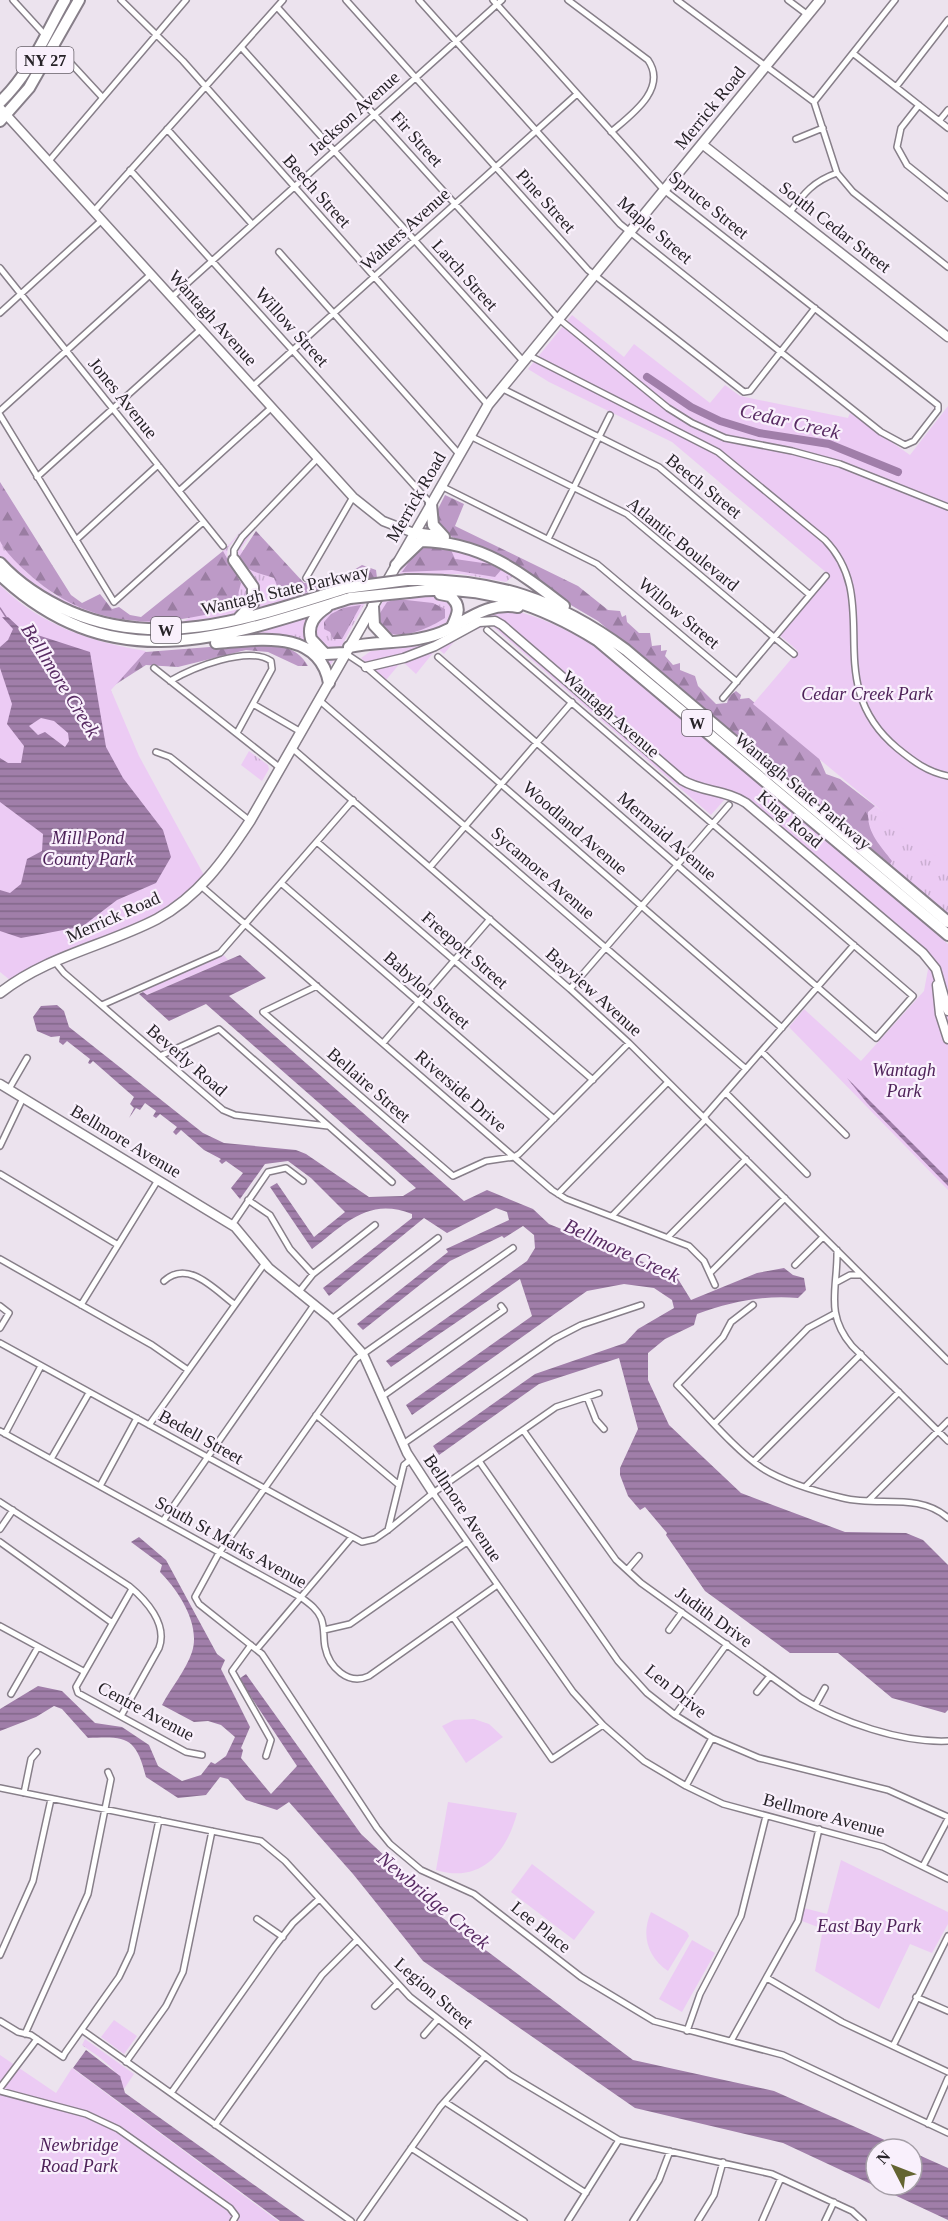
<svg xmlns="http://www.w3.org/2000/svg" width="948" height="2221" viewBox="0 0 948 2221" font-family="Georgia,serif">
	<style>
		.grass { fill: url(#grass-tufts) }
		.forest { fill: url(#forest-firs) }
		.park { fill: #eccbf4 }
		.water { fill: url(#water-rules); fill-rule: evenodd }
		.lines { fill: none; stroke-linecap: round; stroke-linejoin: round }
		.stream { stroke: #a07ea9; stroke-width: 1.5 }
		.river { stroke: #a07ea9; stroke-width: 8 }
		.street-casing { stroke: #877f89; stroke-width: 8 }
		.secondary-casing { stroke: #877f89; stroke-width: 11 }
		.primary-casing { stroke: #877f89; stroke-width: 12 }
		.highway-casing { stroke: #877f89; stroke-width: 14 }
		.street { stroke: #fff; stroke-width: 5 }
		.secondary { stroke: #fff; stroke-width: 8 }
		.primary { stroke: #fff; stroke-width: 9 }
		.highway { stroke: #fff; stroke-width: 10 }
		.highway-bridge-casing { stroke: #877f89; stroke-width: 14; stroke-linecap: butt }
		.highway-bridge { stroke: #fff; stroke-width: 10 }
		.labels { text-anchor: middle; dominant-baseline: central; stroke-width: 4.5; stroke-linejoin: round; paint-order: stroke }
		.shield { fill: #f9f0fc; stroke: #666068; stroke-width: 1.5 }
		.shield-label { font-size: 16px; font-weight: bold; fill: #272328 }
		.street-label { font-size: 18px; fill: #272328; stroke: #f9f0fc }
		.park-label { font-size: 18px; font-style: italic; fill: #4e2259; stroke: #f9f0fc }
		.water-label { font-size: 20px; font-style: italic; fill: #582b63; stroke: #f9f0fc }
	</style>
	<defs>
		<pattern id="grass-tufts" width="24" height="20" patternUnits="userSpaceOnUse" patternTransform="scale(1.5)"><rect width="24" height="20" fill="#eccbf4"/><path d="M3 7l-1-3M5 7V3M7 7l1-3M15 17l-1-3M17 17v-4M19 17l1-3" fill="none" stroke="#caaed1"/></pattern>
		<pattern id="forest-firs" width="22" height="20" patternUnits="userSpaceOnUse" patternTransform="scale(1.5)"><rect width="22" height="20" fill="#bd9ac7"/><path d="M5 1l3.5 6h-7zM16 11l3.5 6h-7z" fill="#9a7da2"/></pattern>
		<pattern id="water-rules" width="6" height="5" patternUnits="userSpaceOnUse" patternTransform="scale(1.5)"><rect width="6" height="5" fill="#a07ea9"/><path d="M0 2.5h6" fill="none" stroke="#82678a"/></pattern>
	</defs>
	<rect width="100%" height="100%" fill="#ece3ee"/>
	<path class="grass" d="M245 527 228 548 227 555 248 582 250 602C232 619 216 621 192 624 125 633 45 611 0 557V540L26 572 56 596 130 621H184L241 583 223 551Z
		M255 528 241 549 270 577 323 590 245 615 254 604 237 554 241 543Z
		M422 544 467 552 512 573 513 576 506 582 461 574 399 575 409 555Z
		M411 595H442L447 597 456 611C439 636 421 634 394 639L377 627 378 610 384 599Z
		M366 601 340 649 335 652 317 645 311 625 323 612Z
		M317 611 306 634 335 658 328 669 309 649 231 640 262 627Z
		M249 751 268 765 269 769 262 781 241 765Z
		M756 754 821 799 837 820 882 861 867 823 868 812 875 806 948 857V917Z
		M85 2039 134 2074 124 2089C117 2067 100 2058 82 2045Z"/>
	<path class="forest" d="M0 482 71 595 82 603 100 594 112 609 119 607 130 615 141 617 223 551 241 583 235 606C165 630 96 629 37 581 27 573 5 553 0 541 0 530 0 495 0 482Z
		M445 495 464 504 455 526 578 586 608 610 620 611 622 617 626 615 627 622 639 633H650L652 646 661 645V651L667 650 665 656 673 665 680 663V670L695 676 698 686 716 704 727 703 729 696 736 691 741 695 740 699 749 698 819 758 826 774 840 779 875 806 868 812C867 833 880 845 892 861L890 864 837 820 821 799 756 754 598 621 564 601 526 570 441 532 435 515Z
		M256 531 304 583 344 576 362 565 376 570 377 578 323 590 281 596 274 578C259 573 246 572 239 557Z
		M428 547 451 550 455 559 490 564 501 570 495 577 452 570 402 572 418 549Z
		M397 599 433 603 445 609V618C428 629 385 649 377 618L387 602Z
		M361 605 342 639H333L330 632 324 629V622L331 614 343 608Z
		M248 644C272 645 295 643 308 666H298L268 652 246 650 178 667 146 665 110 688 141 781 93 646 133 653Z"/>
	<path class="park" d="M572 315 624 357 634 344 710 403 725 385 740 396 848 418 850 413 910 455 948 406V866L753 704 798 651 777 633 828 574 672 442 549 382 528 369Z
		M0 585C40 625 91 642 146 651L111 690 139 756 205 877C194 887 182 898 170 907 124 939 59 950 10 980L0 972Z
		M505 609C546 616 584 639 618 661L948 944V1190L789 1027 804 1009 861 1061 924 991 929 964 742 804 725 799 711 815 490 624 458 637 444 654 437 648 416 674 402 661 386 680 361 658 371 651 412 647 473 617Z
		M222 953 228 960 147 995 139 989Z
		M474 1719 489 1724 503 1737 466 1763 442 1726 454 1720Z
		M448 1802 517 1813C507 1852 481 1884 436 1870Z
		M841 1860 948 1912V1924L932 1953 910 1944 879 2009 815 1971 823 1929 802 1921 804 1908 827 1914Z
		M532 1864 595 1912 574 1940 511 1892Z
		M651 1912 687 1932 689 1936 668 1971C647 1957 641 1934 651 1912Z
		M692 1940 715 1953 682 2012 659 1999Z
		M114 2020 137 2036 124 2054 101 2037Z
		M0 2055 56 2093 72 2068 278 2221H0Z"/>
	<path class="water" d="M2 617H8L22 630 90 652 106 747 123 778 163 830 171 857 156 883 117 900 83 926 82 932 78 933 74 928 21 938 0 931V890L10 893 21 884 27 859 42 851 43 834 0 802V758L8 763H21L24 746 7 724 12 704 0 668V647L8 640 13 629ZM41 718 54 721 68 733 69 741 65 747 45 732 38 735 29 726Z
		M240 955 266 978 229 996 464 1201 487 1190 533 1209 549 1224 668 1272 678 1279 691 1300 757 1273 784 1268 793 1275 804 1278 806 1290 798 1298C762 1295 731 1302 697 1314L694 1325 665 1339 648 1353V1380L669 1425 741 1493 845 1532 906 1533 923 1540 948 1565V1710L945 1713 892 1698 838 1653H790L705 1591 666 1535 667 1533 645 1507 640 1510 628 1496 620 1475V1468L638 1429 619 1358 539 1384 439 1455 433 1446 535 1374 625 1343 638 1329 674 1308 672 1300 654 1288 624 1284 587 1291 412 1415 406 1405 532 1316 520 1279 391 1367 386 1361 527 1261 535 1248 534 1235 523 1226 504 1238 502 1236 450 1261 363 1330 357 1324 448 1252 446 1249 509 1220 507 1212 496 1208 447 1233 424 1218 329 1296 323 1288 412 1218V1214C368 1196 344 1225 312 1249L270 1187 277 1183 314 1237 345 1212 311 1178 288 1161 265 1164 240 1199 231 1188 243 1173 226 1161 222 1164 219 1161 221 1159 204 1150 181 1130 176 1135 173 1132 177 1127 160 1114 156 1118 153 1116 156 1111 145 1103 140 1110 136 1108 129 1118 134 1108 130 1104 134 1097 93 1061 90 1064 88 1063 90 1059 67 1041 63 1045 59 1042 60 1036 51 1037 37 1031 33 1017 41 1006 57 1005 64 1011 69 1027 203 1133 224 1143 296 1150 306 1154 369 1197 403 1196 416 1188 206 1004 169 1021 139 994 143 992 147 995Z
		M847 1078 948 1179V1186L867 1103Z
		M139 1537 166 1560 217 1654 225 1660 221 1669 250 1727 241 1748 243 1750 241 1758 271 1794 297 1766 239 1679 246 1674 361 1834 426 1894 428 1907 633 2060 774 2091 905 2149H876V2185H912V2152L948 2168V2220L783 2143 635 2108 423 1961 353 1874 289 1802 277 1810 246 1800 228 1779 220 1777 206 1795 178 1798 146 1777C136 1737 127 1736 88 1738L62 1709 54 1706 36 1717 0 1731V1709L38 1686 62 1691 95 1723 122 1727 149 1745 158 1766 182 1781 201 1775 211 1762 215 1764 226 1756 235 1737 221 1725 208 1721 194 1722 162 1705C171 1688 186 1670 192 1652 201 1624 178 1590 160 1572L162 1565 131 1542Z
		M86 2050 120 2076 125 2093 305 2221H280L73 2068Z"/>
	<g class="lines">
		<path class="stream" d="M0 608 6 617"/>
		<path class="river" d="M647 377 691 407 720 421 759 433 829 444 898 472"/>
		<g class="street-casing">
			<path id="street" d="M13 0 45 35
				M121 0 183 61 488 405
				M346 0 588 270 744 392 750 391 815 308
				M419 0 620 224 881 432 905 445 914 441 938 410V405L664 190 493 0
				M568 0 648 60C668 89 631 115 611 132
				M677 0 814 102 837 173 853 192 948 267
				M788 0 808 15
				M277 7 559 319 668 408 692 423 725 438 792 451 840 464 948 507
				M54 45 102 97
				M241 47 523 361
				M854 54 948 128
				M896 87 948 20
				M814 102 895 0
				M919 105 901 128 897 147 907 165 948 198
				M939 121 948 110
				M167 129 252 224
				M796 139 823 128
				M49 161 186 0
				M130 170 431 504
				M94 211 283 0
				M790 212C804 193 814 181 837 173
				M279 252 459 454
				M0 268 223 546
				M172 297 502 0
				M0 313 102 220
				M528 355 718 452 825 540C885 602 818 682 897 748 913 761 927 772 948 776
				M253 386 577 94
				M501 388 659 467 810 595
				M0 411 151 274
				M0 415 114 602 203 522
				M470 436 627 514 794 654
				M37 477 201 329
				M441 486 597 564 737 682
				M179 491 272 407
				M548 539 610 415
				M76 540 158 465
				M234 560V550L242 537 318 458
				M306 578 353 497
				M345 653 366 667 782 1028
				M438 657 876 1038 913 996 487 630
				M154 668 279 767
				M170 681C192 668 248 645 271 661L272 669 237 733
				M723 698 826 576
				M319 700 746 1069
				M253 704 301 732
				M292 748 570 989 629 1043 948 1361
				M156 752 170 757 250 821
				M317 842 593 1080
				M430 867 572 702
				M281 883 554 1119
				M201 886 552 1190 566 1199 689 1246 704 1261 715 1285
				M55 962 64 973 223 1110 235 1115 328 1126
				M317 986 263 1012 453 1176 486 1161 514 1157 519 1154 629 1043
				M570 989 729 805
				M102 1005 220 953 353 800
				M383 1043 490 919
				M762 1052 846 1135
				M160 1056 219 1029 392 1182
				M9 1089 27 1058
				M726 1093 807 1174
				M704 1117 854 945
				M0 1146 23 1098
				M0 1174 118 1245
				M558 1194 668 1082
				M248 1200 270 1215 290 1249 313 1274
				M612 1216 706 1119
				M232 1225 268 1172 286 1168 303 1181
				M668 1237 746 1159
				M513 1248 356 1359 219 1553 195 1597 199 1604 262 1654 377 1828 390 1844 421 1870 474 1894 581 1977 654 2021 783 2055 948 2133
				M837 1250C838 1288 824 1313 852 1346L948 1441
				M0 1259 152 1345 188 1370
				M795 1265 823 1237
				M710 1273 785 1198
				M164 1281C188 1259 214 1289 234 1304
				M837 1282 850 1275H861
				M298 1293 313 1274 375 1225
				M81 1305 158 1180
				M753 1305 731 1322 723 1337 677 1385C701 1409 735 1450 762 1468 784 1482 818 1492 843 1498 878 1507 919 1492 948 1518
				M0 1306 9 1313 0 1328
				M332 1319 438 1238
				M0 1343 362 1542 375 1539 388 1530 433 1493 556 1407 599 1393
				M383 1396 504 1310 501 1306
				M587 1397 596 1420 604 1429
				M316 1415 399 1485
				M715 1423 808 1328 834 1314
				M149 1425 265 1263
				M523 1430 616 1560 641 1583 801 1698C841 1722 901 1743 948 1741
				M0 1431 302 1598C310 1604 317 1609 321 1618 325 1628 323 1637 325 1647 329 1667 348 1686 369 1676L496 1586
				M5 1434 41 1366
				M403 1444 554 1339 581 1325 641 1305
				M51 1459 89 1393
				M479 1461 618 1661 647 1693 675 1715 712 1738 759 1758 888 1790 948 1817
				M754 1461 861 1354
				M100 1486 137 1418
				M806 1486 899 1392
				M433 1493 573 1692 603 1725 644 1761 686 1786 723 1804 883 1847 948 1879
				M868 1501 948 1421
				M0 1502 129 1586C146 1600 168 1624 159 1648L121 1716
				M163 1521 314 1305
				M0 1529 13 1510
				M388 1530 404 1465 410 1460
				M0 1542 111 1622
				M627 1570 639 1556
				M132 1589 76 1687 78 1693 186 1752 202 1755
				M453 1617 552 1759 603 1725
				M0 1626 83 1671
				M324 1630 350 1624 467 1542
				M669 1630 682 1612
				M251 1645 232 1671 271 1740 266 1756
				M257 1649 351 1538
				M757 1692 770 1676
				M11 1694 38 1647
				M815 1706 825 1688
				M675 1715 727 1644
				M686 1786 712 1738
				M0 1788 261 1841 285 1861 410 1997 510 2075 619 2140 772 2174 852 2211 863 2221
				M24 1793 31 1759 37 1752
				M923 1866 948 1819
				M257 1919 283 1937
				M0 1955 33 1881 51 1799
				M767 1978 842 2022 948 2072
				M916 1997 948 2011
				M375 2006 397 1984
				M0 2021 18 2032 31 2035 63 2057 65 2053 119 1977 131 1952 159 1820
				M82 2030 351 2221
				M687 2031 700 1994 741 1916 766 1816
				M25 2034 88 1894 111 1779 108 1772
				M424 2035 438 2019
				M731 2041 798 1921 819 1829
				M893 2046 948 1936
				M126 2062 166 2006 183 1972 212 1831
				M0 2088 37 2039
				M0 2091 86 2114 118 2129 230 2208 236 2216 233 2221
				M171 2093 275 1946 293 1923 319 1899
				M445 2102 586 2193
				M928 2124 948 2078
				M215 2125 322 1975 357 1940
				M411 2148 524 2221
				M360 2221 440 2107 485 2056
				M568 2221 619 2140
				M633 2221 659 2180 670 2151
				M698 2221 714 2195 723 2162
				M762 2221 781 2178
				M825 2221 834 2202"/>
		</g>
		<g class="secondary-casing">
			<path id="secondary" d="M0 108 353 497 383 521 414 533
				M702 144 948 337
				M366 667 404 658 435 646 479 622 495 621 502 625 682 780C701 792 727 790 746 803L923 953 936 969 948 1011
				M937 985 940 1014 948 1039
				M0 1084 235 1227 269 1268 332 1319 363 1354 407 1453 433 1493"/>
		</g>
		<g class="primary-casing">
			<path id="primary" d="M0 993C47 956 105 946 157 919 198 897 225 859 250 821L488 405 820 0"/>
		</g>
		<g class="highway-casing">
			<path id="highway" d="M0 102C30 74 45 35 65 0
				M0 121 29 88 79 0
				M431 504 433 525 444 537
				M414 533 437 536
				M234 560 253 587V603L239 618
				M0 563C20 585 44 600 71 612 163 651 256 616 346 588
				M396 565 421 541C481 542 519 571 564 606
				M0 575C112 680 222 638 350 598
				M407 580C493 578 557 599 626 650L948 922
				M409 592C477 582 541 605 597 640L948 935
				M440 594 450 596C462 606 458 614 452 627
				M373 606 374 625 390 642
				M327 607C315 615 307 624 311 639L325 654 345 653
				M216 643C258 640 319 628 329 683
				M349 647C382 640 418 645 449 629 471 617 491 602 518 607"/>
		</g>
		<use href="#street" class="street"/>
		<use href="#secondary" class="secondary"/>
		<use href="#primary" class="primary"/>
		<use href="#highway" class="highway"/>
		<g class="highway-bridge-casing">
			<path id="highway-bridge" d="M346 588 407 580
				M350 598 409 592"/>
		</g>
		<use href="#highway-bridge" class="highway-bridge"/>
	</g>
	<g class="labels">
		<g class="shield">
			<rect x="16.5" y="47" width="57" height="26" rx="4.5"/>
			<rect x="151" y="617" width="30" height="26" rx="4.5"/>
			<rect x="682" y="710" width="30" height="26" rx="4.5"/>
		</g>
		<g class="shield-label">
			<text x="45" y="60">NY 27</text>
			<text x="166" y="630">W</text>
			<text x="697" y="723">W</text>
		</g>
		<g class="street-label">
			<text transform="translate(710 108) rotate(-51)">Merrick Road</text>
			<text transform="translate(354 113) rotate(-42)">Jackson Avenue</text>
			<text transform="translate(417 139) rotate(48)">Fir Street</text>
			<text transform="translate(317 191) rotate(48)">Beech Street</text>
			<text transform="translate(546 201) rotate(48)">Pine Street</text>
			<text transform="translate(709 205) rotate(39)">Spruce Street</text>
			<text transform="translate(835 227) rotate(38)">South Cedar Street</text>
			<text transform="translate(405 229) rotate(-42)">Walters Avenue</text>
			<text transform="translate(655 230) rotate(41)">Maple Street</text>
			<text transform="translate(465 275) rotate(48)">Larch Street</text>
			<text transform="translate(213 318) rotate(48)">Wantagh Avenue</text>
			<text transform="translate(292 327) rotate(48)">Willow Street</text>
			<text transform="translate(123 398) rotate(51)">Jones Avenue</text>
			<text transform="translate(704 486) rotate(39)">Beech Street</text>
			<text transform="translate(416 497) rotate(-60)">Merrick Road</text>
			<text transform="translate(683 544) rotate(39)">Atlantic Boulevard</text>
			<text transform="translate(285 590) rotate(-13)">Wantagh State Parkway</text>
			<text transform="translate(679 613) rotate(40)">Willow Street</text>
			<text transform="translate(611 714) rotate(41)">Wantagh Avenue</text>
			<text transform="translate(803 791) rotate(40)">Wantagh State Parkway</text>
			<text transform="translate(790 819) rotate(40)">King Road</text>
			<text transform="translate(575 828) rotate(41)">Woodland Avenue</text>
			<text transform="translate(667 836) rotate(41)">Mermaid Avenue</text>
			<text transform="translate(543 873) rotate(41)">Sycamore Avenue</text>
			<text transform="translate(113 917) rotate(-24)">Merrick Road</text>
			<text transform="translate(465 950) rotate(41)">Freeport Street</text>
			<text transform="translate(427 990) rotate(41)">Babylon Street</text>
			<text transform="translate(594 992) rotate(42)">Bayview Avenue</text>
			<text transform="translate(187 1060) rotate(41)">Beverly Road</text>
			<text transform="translate(369 1085) rotate(41)">Bellaire Street</text>
			<text transform="translate(461 1091) rotate(41)">Riverside Drive</text>
			<text transform="translate(126 1141) rotate(31)">Bellmore Avenue</text>
			<text transform="translate(201 1437) rotate(29)">Bedell Street</text>
			<text transform="translate(463 1508) rotate(56)">Bellmore Avenue</text>
			<text transform="translate(231 1542) rotate(29)">South St Marks Avenue</text>
			<text transform="translate(714 1617) rotate(36)">Judith Drive</text>
			<text transform="translate(676 1691) rotate(39)">Len Drive</text>
			<text transform="translate(146 1711) rotate(28)">Centre Avenue</text>
			<text transform="translate(824 1815) rotate(15)">Bellmore Avenue</text>
			<text transform="translate(541 1927) rotate(39)">Lee Place</text>
			<text transform="translate(434 1993) rotate(41)">Legion Street</text>
		</g>
		<g class="park-label">
			<text x="867" y="694">Cedar Creek Park</text>
			<text x="88" y="838">Mill Pond<tspan x="88" dy="21">County Park</tspan></text>
			<text x="904" y="1070">Wantagh<tspan x="904" dy="21">Park</tspan></text>
			<text x="869" y="1926">East Bay Park</text>
			<text x="79" y="2145">Newbridge<tspan x="79" dy="21">Road Park</tspan></text>
		</g>
		<g class="water-label">
			<text transform="translate(790 421) rotate(13)">Cedar Creek</text>
			<text transform="translate(61 680) rotate(58)">Belllmore Creek</text>
			<text transform="translate(622 1250) rotate(25)">Bellmore Creek</text>
			<text transform="translate(434 1900) rotate(40)">Newbridge Creek</text>
		</g>
	</g>
	<g transform="translate(894 2167) rotate(312)"><circle r="28" fill="#f9f0fc" stroke="#a59ea7" stroke-width="1.5"/>
	<path d="M0-4.5L10 22L0 15L-10 22Z" fill="#646431"/>
	<text y="-9" font-size="16" font-weight="bold" text-anchor="middle" fill="#272328">N</text>
	</g>
</svg>
